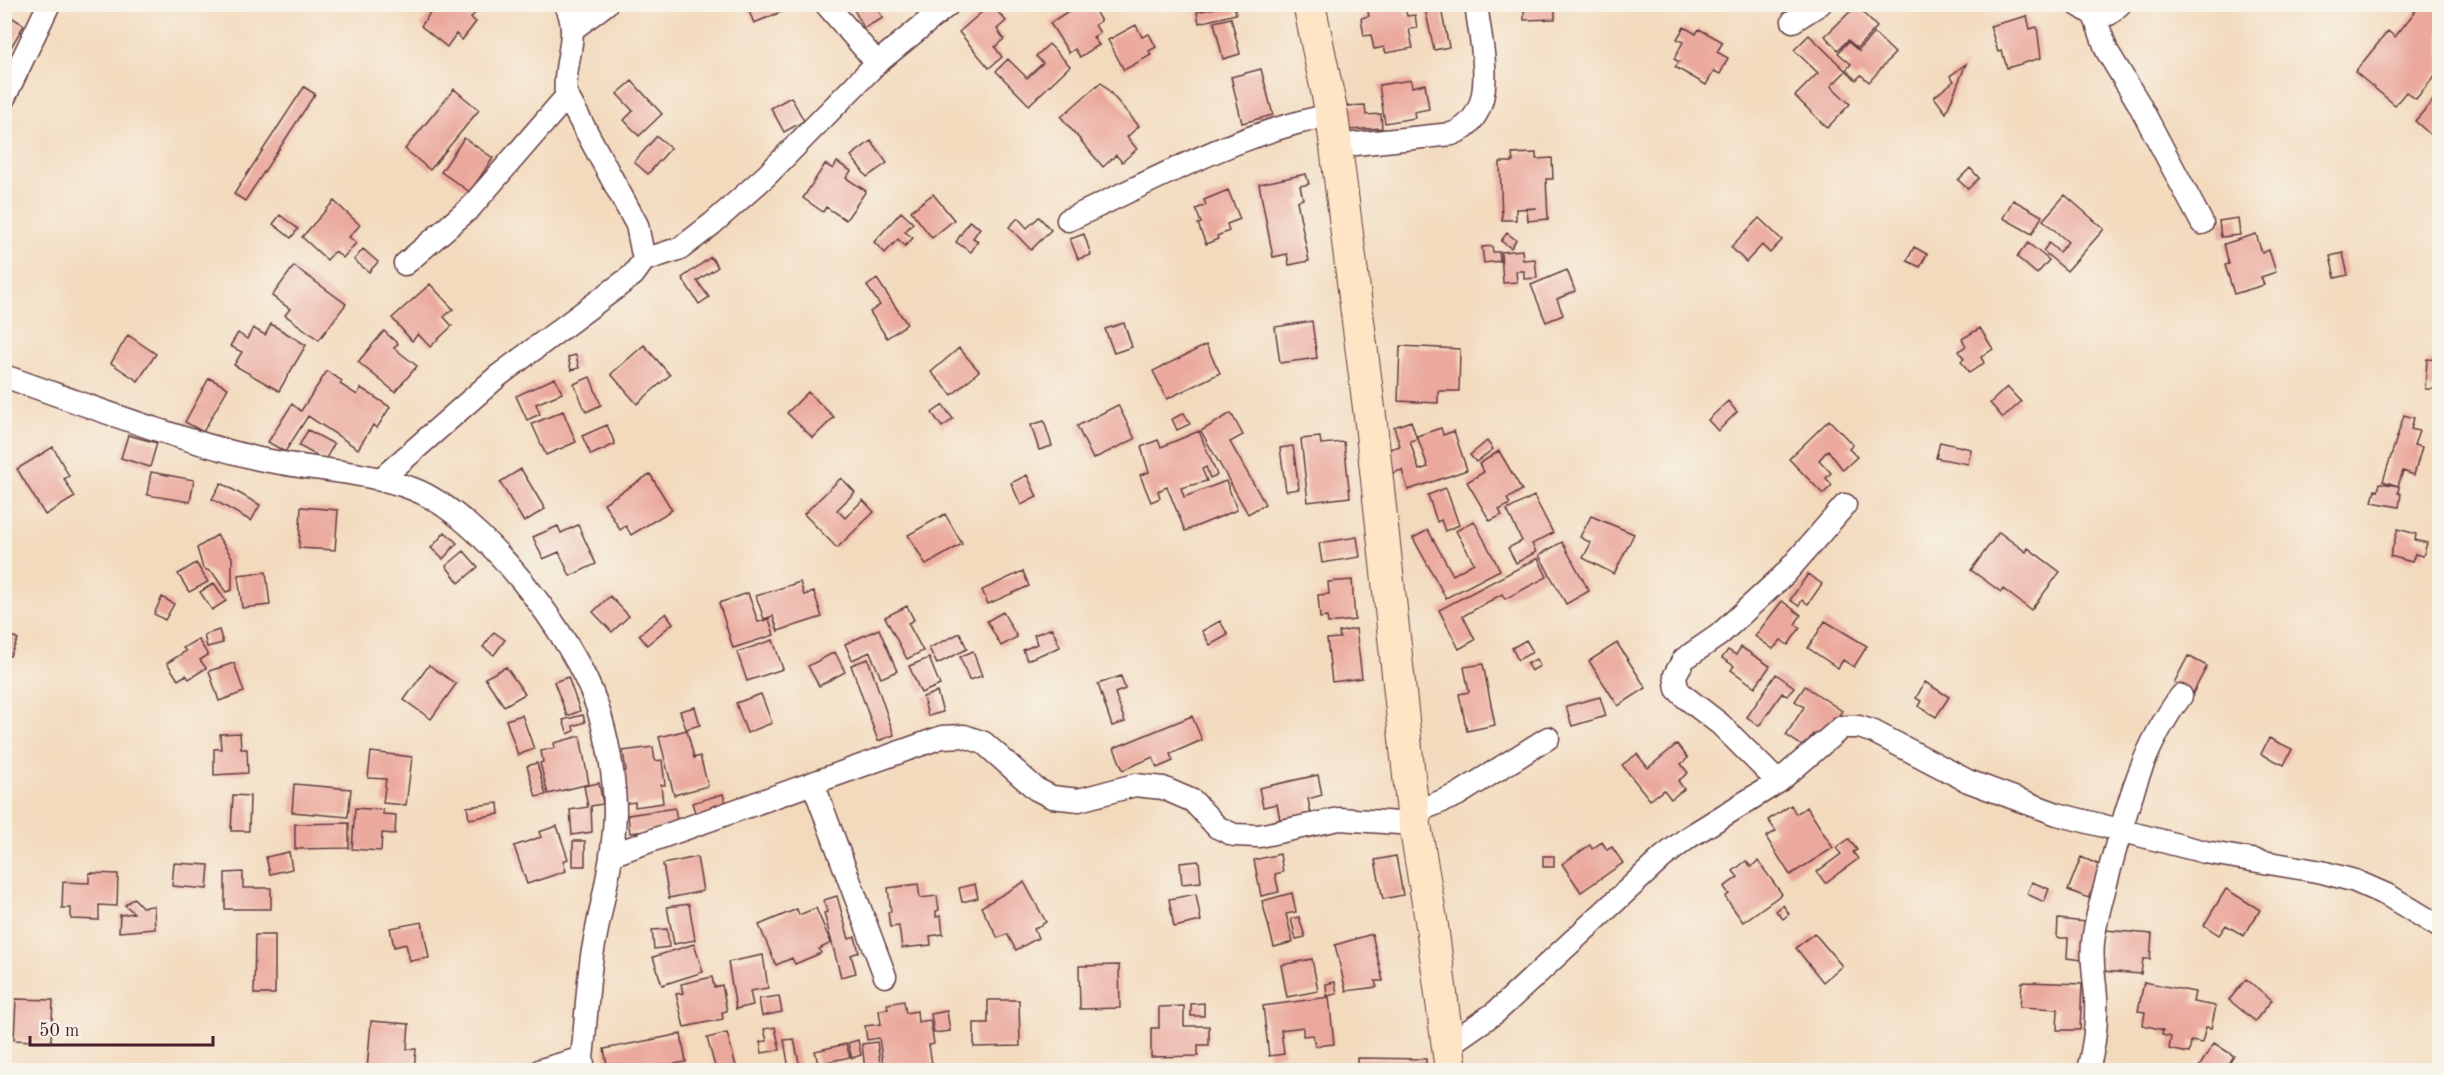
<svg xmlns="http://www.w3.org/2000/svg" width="2444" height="1075" viewBox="0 0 2444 1075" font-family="'Old Standard TT',serif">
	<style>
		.building { fill: #eba89c }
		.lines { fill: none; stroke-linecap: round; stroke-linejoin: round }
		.street-casing { stroke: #633b41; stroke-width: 25 }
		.secondary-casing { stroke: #633b41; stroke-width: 34 }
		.street { stroke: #fff; stroke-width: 22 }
		.secondary { stroke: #fde5c5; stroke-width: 32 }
	</style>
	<rect width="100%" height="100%" fill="#f7f3e8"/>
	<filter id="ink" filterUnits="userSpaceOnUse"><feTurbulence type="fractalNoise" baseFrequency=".0167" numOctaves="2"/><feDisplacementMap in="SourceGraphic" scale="12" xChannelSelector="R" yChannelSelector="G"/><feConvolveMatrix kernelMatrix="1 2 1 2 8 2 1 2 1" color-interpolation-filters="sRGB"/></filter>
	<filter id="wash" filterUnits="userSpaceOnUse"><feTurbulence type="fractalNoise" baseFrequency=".008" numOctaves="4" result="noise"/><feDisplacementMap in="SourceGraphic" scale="24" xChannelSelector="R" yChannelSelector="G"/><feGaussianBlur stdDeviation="1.35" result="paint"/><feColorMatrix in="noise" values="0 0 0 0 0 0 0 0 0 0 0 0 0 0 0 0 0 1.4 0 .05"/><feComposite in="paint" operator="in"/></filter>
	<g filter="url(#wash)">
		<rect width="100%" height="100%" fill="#f3dabd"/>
		<g id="blocks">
			<path class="building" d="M419 4H476L480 7 471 18 476 22 462 40 456 34 447 47 421 26 430 13Z
				M746 4H783L786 10 754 23Z
				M851 4H874L883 18 864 28Z
				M991 4 1006 21 997 29 1004 39 995 47 1002 57 989 68 959 32Z
				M1079 4 1085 11 1092 6 1101 21 1095 25 1100 33 1093 37 1099 45 1080 57 1075 49 1069 53 1050 23Z
				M1234 4 1236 14 1199 23 1197 12Z
				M1366 4H1404L1407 16 1415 15 1417 28 1409 29 1413 48 1386 53 1384 47 1374 49 1371 35 1364 36 1361 18 1369 16Z
				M1424 4H1440L1449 47 1434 50Z
				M1524 4H1555V19L1524 20Z
				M2421 4 2431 8 2440 4V74L2438 72 2416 99 2406 92 2395 105 2355 72 2388 31 2395 37Z
				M1856 6 1877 27 1857 48 1848 40 1838 50 1825 36Z
				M8 15 24 25 4 59V22Z
				M2027 16 2030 29 2037 27 2041 58 2007 68 2002 51 1998 52 1990 26Z
				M1231 18 1240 54 1223 59 1214 22Z
				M1136 25 1142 37 1149 34 1156 47 1149 51 1151 55 1124 70 1108 40Z
				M1684 27 1696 34 1699 29 1723 42 1717 52 1728 58 1720 74 1714 71 1706 85 1675 67 1679 62 1674 59 1683 42 1677 39Z
				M1874 33 1895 53 1869 82 1861 75 1856 80 1846 70 1851 64 1838 53 1848 42 1860 52 1858 50Z
				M1809 35 1846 71 1831 86 1850 104 1827 128 1795 96 1818 73 1794 50Z
				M1049 44 1070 66 1029 105 996 71 1008 59 1027 78 1043 63 1036 56Z
				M1966 64 1946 113 1934 97 1954 81 1950 76Z
				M1261 69 1273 115 1242 123 1231 77Z
				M1411 80 1412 87 1425 84 1429 109 1414 112 1415 118 1385 123 1379 85Z
				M632 81 662 114 639 136 624 120 633 111 617 94Z
				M1101 82 1139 126 1127 137 1137 149 1122 162 1116 155 1103 167 1061 117Z
				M304 87 315 94 245 201 234 194Z
				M454 89 479 110 430 170 405 149Z
				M2437 96 2440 98V143L2415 121Z
				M791 97 804 121 784 132 771 108Z
				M1365 105 1366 115 1381 114 1382 128 1348 130 1347 106Z
				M657 136 671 148 648 174 634 162Z
				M464 138 493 158 470 192 441 172Z
				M871 141 887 163 867 177 851 156Z
				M1536 153V159L1552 158 1553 179H1546L1548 219 1528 221 1527 209 1537 208 1516 209V220H1502L1500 162H1513L1512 154Z
				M837 162 851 171 846 178 866 191 846 220 826 207 823 212 803 198 825 164 833 169Z
				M1970 168 1979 178 1968 189 1958 180Z
				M1306 174 1309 184 1300 186 1303 199 1297 201 1309 261 1289 265 1287 254 1273 257 1259 184Z
				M1228 190 1240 219 1227 224 1229 231 1217 236 1218 239 1206 244 1198 224 1201 223 1196 209 1206 205 1204 200Z
				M933 194 954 220 932 238 911 211Z
				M2065 195 2104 229 2067 271 2043 251 2049 243 2059 252 2068 242 2043 220Z
				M2013 200 2042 216 2032 234 2003 218Z
				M334 201 360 225 349 237 356 243 343 258 335 251 327 260 302 237Z
				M901 212 913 223 905 232 913 238 905 246 898 239 885 253 874 242Z
				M280 215 298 229 291 238 273 224Z
				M1039 217 1051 230 1031 250 1009 227 1018 218 1027 228Z
				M1759 218 1782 240 1770 253 1762 245 1746 262 1731 247Z
				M2238 218 2240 235 2221 237 2219 221Z
				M969 221 980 228 973 238 978 241 971 252 956 242Z
				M1507 233 1516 240 1511 248 1501 241Z
				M1084 234 1091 255 1078 259 1070 239Z
				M2256 234 2262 253 2269 250 2276 272 2261 277 2264 285 2234 294 2225 265 2229 264 2224 244Z
				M2028 243 2049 260 2037 274 2017 257Z
				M1492 246 1493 252H1499L1500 261 1484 263 1482 247Z
				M1914 247 1927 254 1920 267 1907 261Z
				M363 249 378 262 369 272 354 260Z
				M1522 250 1523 260 1535 259 1537 278 1524 279V271H1516L1517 282 1503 283 1501 252Z
				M2343 253 2348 275 2335 278 2330 256Z
				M711 257 718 267 697 281 709 297 699 304 682 278Z
				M294 266 346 304 319 340 285 315 290 309 272 296Z
				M1567 270 1575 291 1557 299 1563 315 1546 322 1531 285Z
				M877 279 907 324 887 338 870 312 880 305 867 286Z
				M430 284 453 309 444 317 452 326 430 347 418 334 412 341 392 318Z
				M1312 321 1317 358 1280 363 1275 327Z
				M1124 323 1132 347 1114 353 1105 329Z
				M271 324 306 345 279 391 234 365 242 352 230 346 238 333 247 339 253 328 265 335Z
				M1980 328 1993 349 1981 357 1984 363 1969 373 1961 361 1964 359 1959 351 1966 346 1962 339Z
				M384 331 398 344 394 348 417 366 395 392 358 362Z
				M128 335 156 354 138 381 111 363Z
				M644 345 670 375 637 404 611 374Z
				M1206 345 1220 373 1167 399 1153 371Z
				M1400 346 1460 349 1459 391H1438V403L1398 401Z
				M959 348 979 371 952 395 931 372Z
				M576 355 579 368 571 370 568 357Z
				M2427 359 2440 360V389H2425Z
				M327 371 342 381 340 384 357 395 361 388 390 407 377 428 373 425 358 449 308 416 285 452 268 442 292 404 301 411Z
				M590 377 601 405 586 412 574 384Z
				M209 378 228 388 203 432 185 422Z
				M555 378 562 393 536 404 540 414 527 420 516 396Z
				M2007 387 2021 402 2003 418 1990 403Z
				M808 392 834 417 813 438 787 413Z
				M1728 401 1737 412 1718 431 1708 420Z
				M943 405 953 419 942 427 932 413Z
				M1118 405 1135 439 1093 459 1077 426Z
				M563 411 576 442 546 455 532 424Z
				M1184 413 1190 424 1177 430 1172 419Z
				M1231 413 1243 435 1230 442 1265 504 1248 514 1201 431Z
				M2404 415 2414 418 2411 429 2419 431 2414 445 2422 447 2414 475 2403 471 2398 486 2383 481Z
				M1829 420 1853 445 1849 449 1857 457 1843 470 1828 450 1819 460 1831 473 1826 478 1832 485 1823 494 1789 459Z
				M1044 421 1052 446 1039 450 1031 425Z
				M1411 421 1417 439 1410 441 1419 470 1428 467 1417 436 1441 428 1443 435 1454 431 1467 470 1408 490 1402 470 1393 473 1386 450 1400 446 1394 427Z
				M607 425 615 444 591 455 582 436Z
				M308 430 334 444 325 460 299 446Z
				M1199 431 1217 475 1210 478 1206 467 1202 469 1207 481 1181 488 1184 497 1226 481 1237 510 1185 531 1167 487 1158 491 1160 498 1151 502 1140 475 1149 472 1141 447 1158 440 1161 447Z
				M128 435 157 443 150 467 121 458Z
				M1320 437 1321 444 1344 442 1350 497 1308 502 1301 439Z
				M1487 441 1493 449 1476 462 1470 455Z
				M1940 442 1971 449 1968 464 1936 458Z
				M1293 446 1299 489 1286 491 1280 448Z
				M53 447 69 476 64 479 75 497 45 515 17 469Z
				M1499 451 1522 490 1507 499 1510 504 1499 510 1502 515 1490 521 1467 482 1484 472 1479 464Z
				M521 469 545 509 524 522 500 482Z
				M151 472 194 480 190 502 147 495Z
				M650 474 672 510 631 535 626 526 620 530 604 503Z
				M1027 475 1037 497 1021 505 1011 483Z
				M841 478 855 492 837 510 845 518 863 500 874 512 837 548 804 514Z
				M221 483 260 505 251 521 212 499Z
				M2380 483 2399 486 2398 493 2401 494 2399 507 2372 502 2375 490 2378 491Z
				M1446 488 1459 525 1445 531 1441 520 1437 522 1428 495Z
				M1534 496 1553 533 1532 544 1536 552 1516 563 1508 548 1522 541 1507 510Z
				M301 507 338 510 335 550 299 548Z
				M945 514 962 544 926 565 908 535Z
				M1591 516 1634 534 1614 574 1583 558 1591 543 1580 537Z
				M1474 521 1500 570 1446 598 1413 538 1428 530 1453 575 1474 563 1456 531Z
				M578 525 596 564 570 576 559 552 543 559 533 537 558 526 561 533Z
				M2398 529 2416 534 2415 540 2427 543 2423 556 2415 554 2412 562 2390 556Z
				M445 532 457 543 443 559 431 548Z
				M1999 532 2026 552 2028 548 2060 572 2031 610 2003 589 2001 592 1971 570Z
				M217 535 232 557V590L226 592 213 573 203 568 197 548Z
				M1357 537 1360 557 1322 563 1319 543Z
				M1562 542 1589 591 1566 604 1539 555Z
				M464 551 478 567 459 583 446 566Z
				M1538 558 1547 577 1505 599 1502 594 1463 616 1475 640 1459 649 1439 610Z
				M196 563 208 582 189 592 178 574Z
				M1023 571 1029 586 988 604 982 590Z
				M266 572 270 605 242 608 238 575Z
				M1808 574 1822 584 1808 604 1802 600 1799 606 1790 600Z
				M1352 580 1355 620 1328 623 1327 617 1320 618 1318 595 1329 594 1328 582Z
				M800 582 804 595 814 592 822 617 778 631 773 616 764 619 756 596Z
				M214 583 226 601 212 610 200 592Z
				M748 593 758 622 769 619 774 635 733 648 719 603Z
				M610 596 629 616 612 632 593 612Z
				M162 597 174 604 165 620 154 614Z
				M1782 601 1801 615 1795 624 1800 628 1788 645 1781 640 1773 649 1755 636Z
				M907 606 914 620 908 623 923 651 907 659 885 617Z
				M1003 612 1017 637 1001 646 987 621Z
				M666 613 673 623 647 645 639 635Z
				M1220 621 1228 635 1210 645 1202 631Z
				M1825 621 1867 646 1854 667 1843 660 1838 668 1808 648Z
				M1052 628 1060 647 1027 660 1023 650 1037 644 1034 635Z
				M879 629 897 671 881 678 870 652 852 660 845 644Z
				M1356 629 1362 678 1332 682 1327 639 1340 638 1339 632Z
				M219 630 223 643 207 647 204 635Z
				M4 632 18 639 10 656 4 654Z
				M494 632 505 640 494 655 483 647Z
				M960 633 967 649 937 664 929 648Z
				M198 639 208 655 200 660 206 668 189 679 186 675 178 680 167 663 186 651 183 648Z
				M773 640 783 669 747 681 737 652Z
				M1526 640 1533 652 1518 660 1512 648Z
				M1617 643 1646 688 1618 706 1589 661Z
				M1741 647 1770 666 1755 687 1731 670 1734 666 1722 658 1728 650 1736 655Z
				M973 651 982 676 969 680 960 657Z
				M835 652 845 672 819 686 808 666Z
				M2188 656 2207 666 2193 693 2174 683Z
				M929 658 940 685 921 693 909 666Z
				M868 659 894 735 878 741 851 665Z
				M1536 659 1540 666 1531 671 1527 664Z
				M234 663 244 692 219 701 209 671Z
				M1483 664 1495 725 1467 731 1459 694 1469 692 1464 667Z
				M429 665 456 684 431 719 404 700Z
				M506 667 525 694 504 706 485 678Z
				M1776 674 1794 687 1787 696 1782 693 1759 726 1747 717Z
				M1121 676 1125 689 1115 693 1125 722 1112 726 1098 684Z
				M568 677 580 711 567 716 554 682Z
				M1925 682 1949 697 1936 717 1918 706 1921 701 1916 698Z
				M1805 686 1842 711 1822 740 1813 734 1804 747 1786 735 1804 707 1795 701Z
				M937 692 943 712 928 716 923 697Z
				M761 694 772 723 747 733 736 703Z
				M1600 697 1606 716 1572 726 1566 706Z
				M695 707 700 725 686 729 680 711Z
				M522 715 534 749 518 755 506 720Z
				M583 715 585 722 573 726 574 731 568 734 563 720Z
				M1192 716 1202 740 1170 754 1173 761 1157 768 1153 757 1123 770 1114 748Z
				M687 730 694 758 700 756 708 786 674 795 659 737Z
				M240 733 241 749H247L248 773 214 775V749H221L220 734Z
				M580 736 589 784 548 794 540 763 543 762 541 751 555 748 554 743Z
				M2269 738 2292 749 2284 765 2261 754Z
				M1677 744 1688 758 1681 764 1688 773 1678 781 1684 789 1671 799 1664 790 1650 800 1622 765 1637 754 1648 768Z
				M653 747 655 761 662 760 665 785H661L663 803 635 807V802L621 804 616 773 626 771 623 751Z
				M371 752 412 757 406 805 383 803 386 779 368 778Z
				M537 763 546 795 536 797 527 766Z
				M1318 775 1322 795 1308 799 1312 819 1281 825 1277 804 1263 807 1259 788Z
				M599 783 603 804 591 806 592 832 572 835 570 810 588 807 584 786Z
				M294 784 351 789 348 817 292 812Z
				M723 794 728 810 697 819 692 803Z
				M233 795 250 796 249 831H231Z
				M498 803 499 814 469 819 467 807Z
				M1791 805 1796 814 1807 807 1833 848 1790 875 1766 837 1776 831 1768 820Z
				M355 808 383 810V814L396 815 395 834 382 833 381 851 352 849Z
				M675 808 678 827 630 833 628 815Z
				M349 823V848L295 849V824Z
				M557 826 568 859 563 861 566 871 527 884 514 846 541 837 539 832Z
				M1849 839 1857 850 1853 852 1858 859 1825 883 1817 872 1841 854 1836 848Z
				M573 841H585V866H573Z
				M1602 842 1607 850 1612 847 1623 863 1581 892 1562 864 1590 845 1592 849Z
				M289 852 292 869 270 874 266 857Z
				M1280 854 1283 872 1275 874 1279 892 1261 896 1254 860Z
				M1396 856 1403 895 1383 899 1375 860Z
				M1543 856H1554V867H1543Z
				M697 857 703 891 669 898 663 864Z
				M2081 857 2102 866 2089 898 2068 890Z
				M1199 861 1201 882 1182 884 1180 863Z
				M1746 861 1751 867 1758 861 1782 894 1743 922 1725 897 1729 894 1724 887 1738 877 1733 871Z
				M174 863 209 865 207 889 172 886Z
				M243 872V888H271V909H225V873Z
				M89 873 118 874 117 906 99 905V920L71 919V908H62L63 882 89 883Z
				M1024 882 1046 922 1034 929 1038 938 1016 950 1007 934 998 938 981 907Z
				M2032 882 2049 889 2044 902 2027 894Z
				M918 884 920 898 937 896 939 910 936 911V917L941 916 943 934 930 936 931 945 902 948 899 926 890 927 888 912H891L888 888Z
				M975 884 978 898 962 902 959 888Z
				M2226 889 2260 910 2244 936 2226 925 2219 935 2204 925Z
				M1292 893 1296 912 1286 914 1293 942 1274 947 1262 901Z
				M1196 894 1201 921 1174 927 1169 899Z
				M837 896 849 939 855 937 859 952 851 955 856 973 841 977 824 913 827 912 824 900Z
				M134 898 142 907 154 906 155 929 119 932 120 915 134 913 125 905Z
				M689 904 695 940 674 944 667 907Z
				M1783 905 1789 914 1783 919 1776 911Z
				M816 908 831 943 819 949 821 953 795 964 792 958 776 965 759 925 797 909 799 915Z
				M1299 917 1305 937 1296 939 1291 919Z
				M2058 919 2085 922 2082 960 2067 958 2068 938H2057Z
				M422 922 429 958 410 961 406 944 394 947 390 928Z
				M667 929 669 947 654 949 652 930Z
				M2105 930 2152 934 2150 959H2143L2141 974 2102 971Z
				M1814 933 1842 966 1823 982 1796 948Z
				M1372 934 1383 981H1375L1377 987 1346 991 1335 945Z
				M255 935H275V994H254Z
				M694 944 703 972 662 985 653 957Z
				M763 955 768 988 750 991 753 1005 736 1009 728 962Z
				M1312 959 1318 991 1287 997 1281 965Z
				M1119 965 1120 1008 1080 1009 1079 966Z
				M712 977 714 987 722 985 727 1011 722 1012 723 1019 684 1027 676 994 683 993 681 984Z
				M2246 979 2272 1000 2255 1021 2229 1000Z
				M1335 982 1337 994 1327 996 1326 984Z
				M2022 982 2082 984 2080 1030H2057L2058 1009 2020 1007Z
				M2144 982 2195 992 2193 1002 2216 1006 2211 1028 2206 1027 2202 1043 2191 1041 2189 1053 2169 1049 2171 1037 2162 1035 2163 1030 2143 1025 2145 1012 2138 1011Z
				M779 996 782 1012 762 1016 759 999Z
				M1329 997 1334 1044 1315 1046 1313 1035 1303 1036V1027L1281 1030 1284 1054 1269 1056 1263 1006Z
				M16 999 53 1000 51 1042 14 1040Z
				M988 1000H1019L1020 1046 974 1047V1023H988Z
				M904 1001 906 1013 917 1011 918 1022 930 1020 934 1044 929 1045 933 1070H884L879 1038 867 1040 865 1026 881 1024 879 1010 888 1009 887 1004Z
				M1204 1003V1016H1191V1004Z
				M1184 1006V1026H1209V1045H1198V1056L1151 1057V1028H1159V1007Z
				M947 1011 950 1031 934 1033 931 1014Z
				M371 1021 409 1024 407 1049H416L414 1070H367Z
				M775 1027 780 1050 762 1053 760 1042 767 1041 764 1029Z
				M727 1033 736 1066 716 1070 707 1038Z
				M681 1034 686 1062 668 1065 669 1070H608L604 1049Z
				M794 1039 800 1067 789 1069 784 1040Z
				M858 1040 861 1055 852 1058 848 1043Z
				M877 1042 881 1070H865L862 1044Z
				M2214 1043 2234 1056 2225 1070H2197Z
				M846 1044 850 1057 818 1064 815 1051Z
				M1357 1058 1426 1059V1070H1357Z
				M1332 1064 1333 1070H1311L1310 1066Z"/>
		</g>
	</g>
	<g filter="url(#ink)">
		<use href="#blocks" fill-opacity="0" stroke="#633b41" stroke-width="1.5"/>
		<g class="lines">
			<g class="street-casing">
				<path id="street" d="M826 4 877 63
					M2077 4 2094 15 2109 14 2120 4
					M2094 15 2107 51 2138 102 2202 223
					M1793 21 1820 4
					M573 29 606 4
					M4 98 49 4
					M1336 146 1452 134C1500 115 1482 52 1477 11
					M1068 220C1153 181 1239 132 1332 115
					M644 260 681 248 712 224 766 176 877 63 949 4
					M405 264 470 208 567 96
					M4 376C87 405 169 437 255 458 307 470 363 470 413 489 483 516 574 637 597 706 608 738 615 779 615 812 614 861 600 908 592 956 587 989 586 1024 582 1058L584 1070
					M380 480 498 376 633 275 644 260 637 225 566 94C562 64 582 32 565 4
					M1778 782 1720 724 1685 697 1677 689 1675 675 1684 659 1719 635 1785 574 1845 505
					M813 783 885 976
					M1413 813 1457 795 1548 738
					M611 855 942 737 964 736 984 743 1036 789 1052 797 1079 800 1135 785 1163 788 1193 801 1217 827 1234 835 1259 836 1339 819 1414 824
					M1447 1046 1496 1012 1663 857 1689 837 1778 782 1842 727H1859L1874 732 1968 781 2057 814 2205 852 2322 872 2355 881 2389 896 2440 927
					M541 1070 582 1058
					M2088 1070C2094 1048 2097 1022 2096 998 2095 980 2091 961 2093 943 2095 920 2103 895 2109 872 2126 810 2142 747 2181 696"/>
			</g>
			<g class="secondary-casing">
				<path id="secondary" d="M1309 4 1332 115 1371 424 1413 813 1432 926 1451 1070"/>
			</g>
			<use href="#street" class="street"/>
			<use href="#secondary" class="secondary"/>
		</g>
	</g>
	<rect width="2444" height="1075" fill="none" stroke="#f7f3e8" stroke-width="24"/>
	<path d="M30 1036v9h183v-9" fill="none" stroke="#4a1f2b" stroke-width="3"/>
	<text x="39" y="1036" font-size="18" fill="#4a1f2b" stroke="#f7f3e8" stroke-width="4.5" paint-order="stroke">50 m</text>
</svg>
